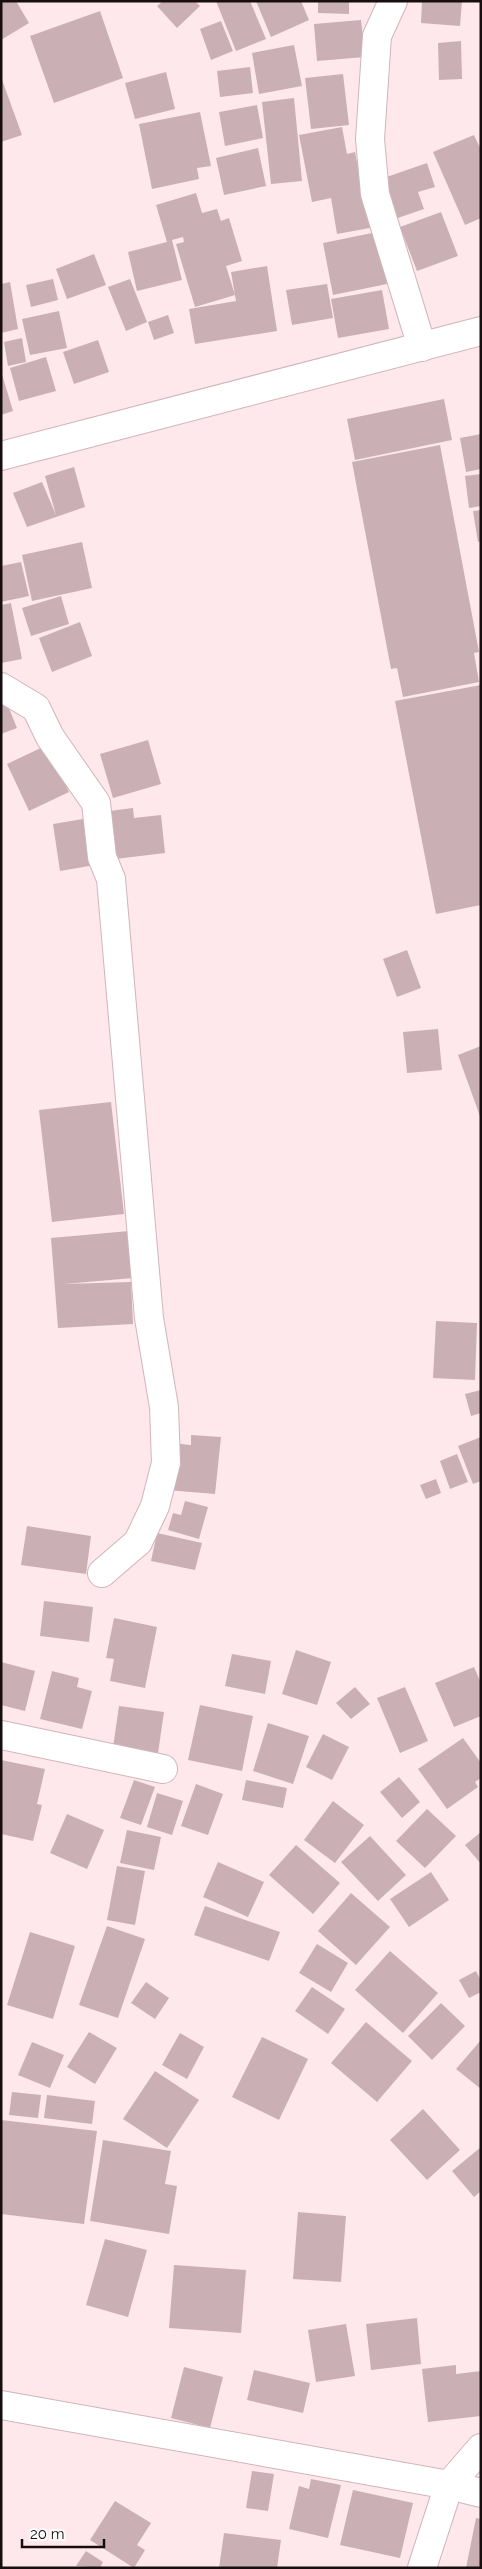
<svg xmlns="http://www.w3.org/2000/svg" width="482" height="2569" viewBox="0 0 482 2569" font-family="Raleway,sans-serif">
	<style>
		.building { fill: #cab0b4 }
		.lines { fill: none; stroke-linecap: round; stroke-linejoin: round }
		.minor-casing { stroke: #d0b5ba; stroke-width: 30 }
		.major-casing { stroke: #d0b5ba; stroke-width: 30 }
		.minor { stroke: #fff; stroke-width: 28 }
		.major { stroke: #fff; stroke-width: 28 }
	</style>
	<rect width="100%" height="100%" fill="#fee8eb"/>
	<path class="building" d="M1 1H16L29 23 1 40Z
		M163 1H195L200 6 177 28 157 6Z
		M216 1H250L266 39 236 51Z
		M256 1H301L309 20 271 37Z
		M318 1H349V14L318 13Z
		M422 1H462L460 26 421 23Z
		M100 11 123 78 54 103 30 36Z
		M361 20 365 57 317 61 314 24Z
		M221 21 233 51 211 60 200 29Z
		M461 41 462 79 439 80 438 43Z
		M294 45 302 86 259 94 252 53Z
		M250 67 253 93 220 97 217 71Z
		M166 72 175 109 135 119 125 83Z
		M343 74 349 125 311 129 305 78Z
		M1 77 22 135 1 142Z
		M294 98 302 181 271 184 262 102Z
		M257 105 263 138 225 146 219 112Z
		M200 112 211 166 197 168 199 179 152 189 139 124Z
		M342 127 347 154 355 152 370 228 337 234 331 198 312 202 299 135Z
		M474 135 481 150V218L465 225 433 152Z
		M258 148 266 186 224 195 216 158Z
		M427 163 435 187 418 192 424 209 392 220 378 180Z
		M196 193 202 213 217 209 221 221 229 218 242 261 226 266 235 295 195 307 176 244 184 242 183 237 172 240 182 280 137 291 128 252 167 242 156 205Z
		M441 212 458 256 417 271 400 227Z
		M377 232 387 284 333 295 323 243Z
		M94 254 106 285 67 299 56 269Z
		M267 266 277 331 195 344 189 309 236 301 231 272Z
		M53 279 58 300 31 307 26 285Z
		M130 279 147 322 126 331 108 287Z
		M10 282 18 329 1 333V284Z
		M327 284 333 318 292 325 286 290Z
		M382 290 389 329 338 338 331 299Z
		M59 311 67 348 30 355 22 319Z
		M168 315 174 333 154 340 148 322Z
		M22 338 26 362 8 366 4 342Z
		M98 340 109 372 74 384 63 352Z
		M46 357 56 391 19 401 10 368Z
		M1 371 13 411 1 415Z
		M444 399 452 440 355 460 347 419Z
		M481 434V469L466 472 460 438Z
		M440 445 479 652 474 653 479 682 403 697 397 668 391 669 352 462Z
		M74 467 85 507 27 527 13 493 42 482 56 515 45 476Z
		M481 474V506L469 508 465 476Z
		M481 510V541L478 542 473 511Z
		M82 542 92 588 32 601 22 555Z
		M21 562 29 596 1 602V566Z
		M61 596 69 624 31 636 22 608Z
		M11 603 22 659 1 663V605Z
		M80 622 92 656 52 672 39 638Z
		M481 685V905L436 914 395 701Z
		M6 701 17 728 1 734V703Z
		M148 740 161 784 113 798 100 754Z
		M47 745 69 792 29 811 7 764Z
		M133 808 134 818 161 815 165 853 107 860 102 812Z
		M89 818 95 865 60 871 53 824Z
		M407 950 421 988 397 997 383 959Z
		M438 1029 442 1070 407 1073 403 1032Z
		M481 1046V1119L458 1055Z
		M111 1102 124 1214 52 1222 39 1110Z
		M129 1231 133 1278 64 1284 131 1282 133 1324 58 1328 51 1238Z
		M436 1321 477 1323 475 1380 433 1378Z
		M481 1390V1413L471 1416 465 1394Z
		M191 1435 221 1437 215 1494 167 1490 172 1443 191 1445Z
		M481 1437V1481L473 1484 458 1446Z
		M457 1454 468 1482 450 1489 440 1461Z
		M436 1479 441 1493 426 1499 420 1485Z
		M185 1501 208 1507 199 1539 168 1530 173 1513 181 1515Z
		M27 1526 91 1536 86 1574 21 1565Z
		M157 1533 202 1543 195 1570 151 1561Z
		M44 1601 93 1607 89 1642 40 1636Z
		M114 1618 157 1627 145 1688 110 1681 114 1659 106 1658Z
		M296 1650 331 1662 317 1705 282 1694Z
		M232 1654 271 1661 265 1694 225 1686Z
		M1 1662 35 1671 25 1711 1 1705Z
		M474 1667 481 1683V1716L454 1727 435 1683Z
		M52 1671 79 1678 77 1687 92 1691 82 1729 40 1719Z
		M355 1687 370 1704 351 1719 336 1703Z
		M405 1687 428 1741 400 1753 377 1698Z
		M200 1705 253 1716 242 1771 188 1760Z
		M119 1706 164 1712 157 1760 112 1754Z
		M268 1723 309 1736 293 1784 253 1771Z
		M323 1734 349 1747 332 1780 306 1767Z
		M463 1738 481 1763V1778L475 1782 478 1787 447 1809 418 1769Z
		M1 1760 45 1769 37 1804 42 1805 33 1841 1 1834Z
		M399 1777 420 1802 402 1818 380 1792Z
		M134 1780 155 1787 141 1825 120 1818Z
		M246 1780 287 1788 283 1808 242 1800Z
		M196 1784 223 1794 208 1835 181 1826Z
		M157 1793 183 1801 172 1835 147 1827Z
		M333 1801 364 1825 335 1863 304 1840Z
		M427 1809 456 1836 425 1868 396 1841Z
		M67 1814 104 1830 87 1869 50 1853Z
		M127 1830 161 1837 154 1870 120 1863Z
		M481 1832V1864L465 1845Z
		M370 1836 406 1875 378 1901 341 1862Z
		M296 1845 340 1883 313 1914 269 1875Z
		M218 1862 264 1882 248 1917 203 1897Z
		M117 1866 145 1871 135 1925 107 1920Z
		M431 1872 449 1900 409 1927 390 1899Z
		M351 1893 390 1927 356 1965 318 1931Z
		M205 1906 280 1932 269 1961 194 1935Z
		M107 1926 145 1939 118 2018 79 2005Z
		M30 1932 75 1946 53 2019 7 2005Z
		M317 1944 348 1963 331 1992 299 1973Z
		M390 1951 438 1993 403 2033 355 1990Z
		M476 1971 481 1981V1992L469 1998 459 1980Z
		M146 1982 169 1998 155 2019 131 2003Z
		M312 1987 345 2009 328 2034 295 2011Z
		M441 2003 465 2026 432 2060 408 2036Z
		M366 2022 412 2061 377 2102 331 2063Z
		M89 2032 117 2048 95 2084 67 2067Z
		M180 2033 204 2047 187 2079 162 2065Z
		M262 2037 308 2059 279 2120 232 2097Z
		M481 2040V2089L456 2069Z
		M32 2042 64 2055 50 2088 18 2075Z
		M155 2071 199 2100 167 2148 123 2119Z
		M12 2092 41 2095 38 2118 9 2115Z
		M47 2095 95 2101 92 2124 44 2118Z
		M423 2109 460 2150 427 2180 390 2140Z
		M1 2120 97 2131 84 2224 1 2214Z
		M103 2140 171 2151 165 2184 177 2186 169 2234 90 2221Z
		M481 2147V2191L474 2197 452 2171Z
		M298 2212 346 2216 341 2282 293 2279Z
		M105 2239 147 2250 128 2317 86 2305Z
		M174 2265 246 2270 241 2333 169 2328Z
		M417 2318 421 2364 371 2370 366 2324Z
		M346 2324 355 2376 316 2382 308 2330Z
		M456 2365V2374L481 2371V2416L428 2422 422 2369Z
		M184 2367 223 2377 210 2428 171 2418Z
		M254 2370 310 2383 303 2413 247 2400Z
		M252 2471 274 2474 268 2511 246 2508Z
		M311 2479 341 2485 328 2538 289 2529 299 2486 309 2489Z
		M353 2490 413 2503 400 2558 340 2545Z
		M115 2501 151 2523 137 2545 145 2550 134 2568 90 2540Z
		M476 2518 481 2519V2568H466Z
		M224 2533 281 2540 277 2568H219Z
		M86 2551 103 2562 100 2568 76 2566Z"/>
	<g class="lines">
		<g class="minor-casing">
			<path id="minor" d="M393 1 377 36 370 139 375 194 422 347
				M1 687 36 708 50 737 96 803 102 857 111 879 149 1318 164 1407 166 1463 155 1506 138 1542 102 1573
				M1 1735 163 1769
				M1 2405 449 2485 481 2493
				M422 2568 449 2485 481 2448"/>
		</g>
		<g class="major-casing">
			<path id="major" d="M1 456 481 331"/>
		</g>
		<use href="#minor" class="minor"/>
		<use href="#major" class="major"/>
	</g>
	<rect width="482" height="2569" fill="none" stroke="#170e10" stroke-width="5"/>
	<path d="M22 2539v8h82v-8" fill="none" stroke="#170e10" stroke-width="2.5"/>
	<text x="30" y="2539" font-size="15" fill="#170e10" stroke="#fbfbfb" stroke-width="4" paint-order="stroke">20 m</text>
</svg>
